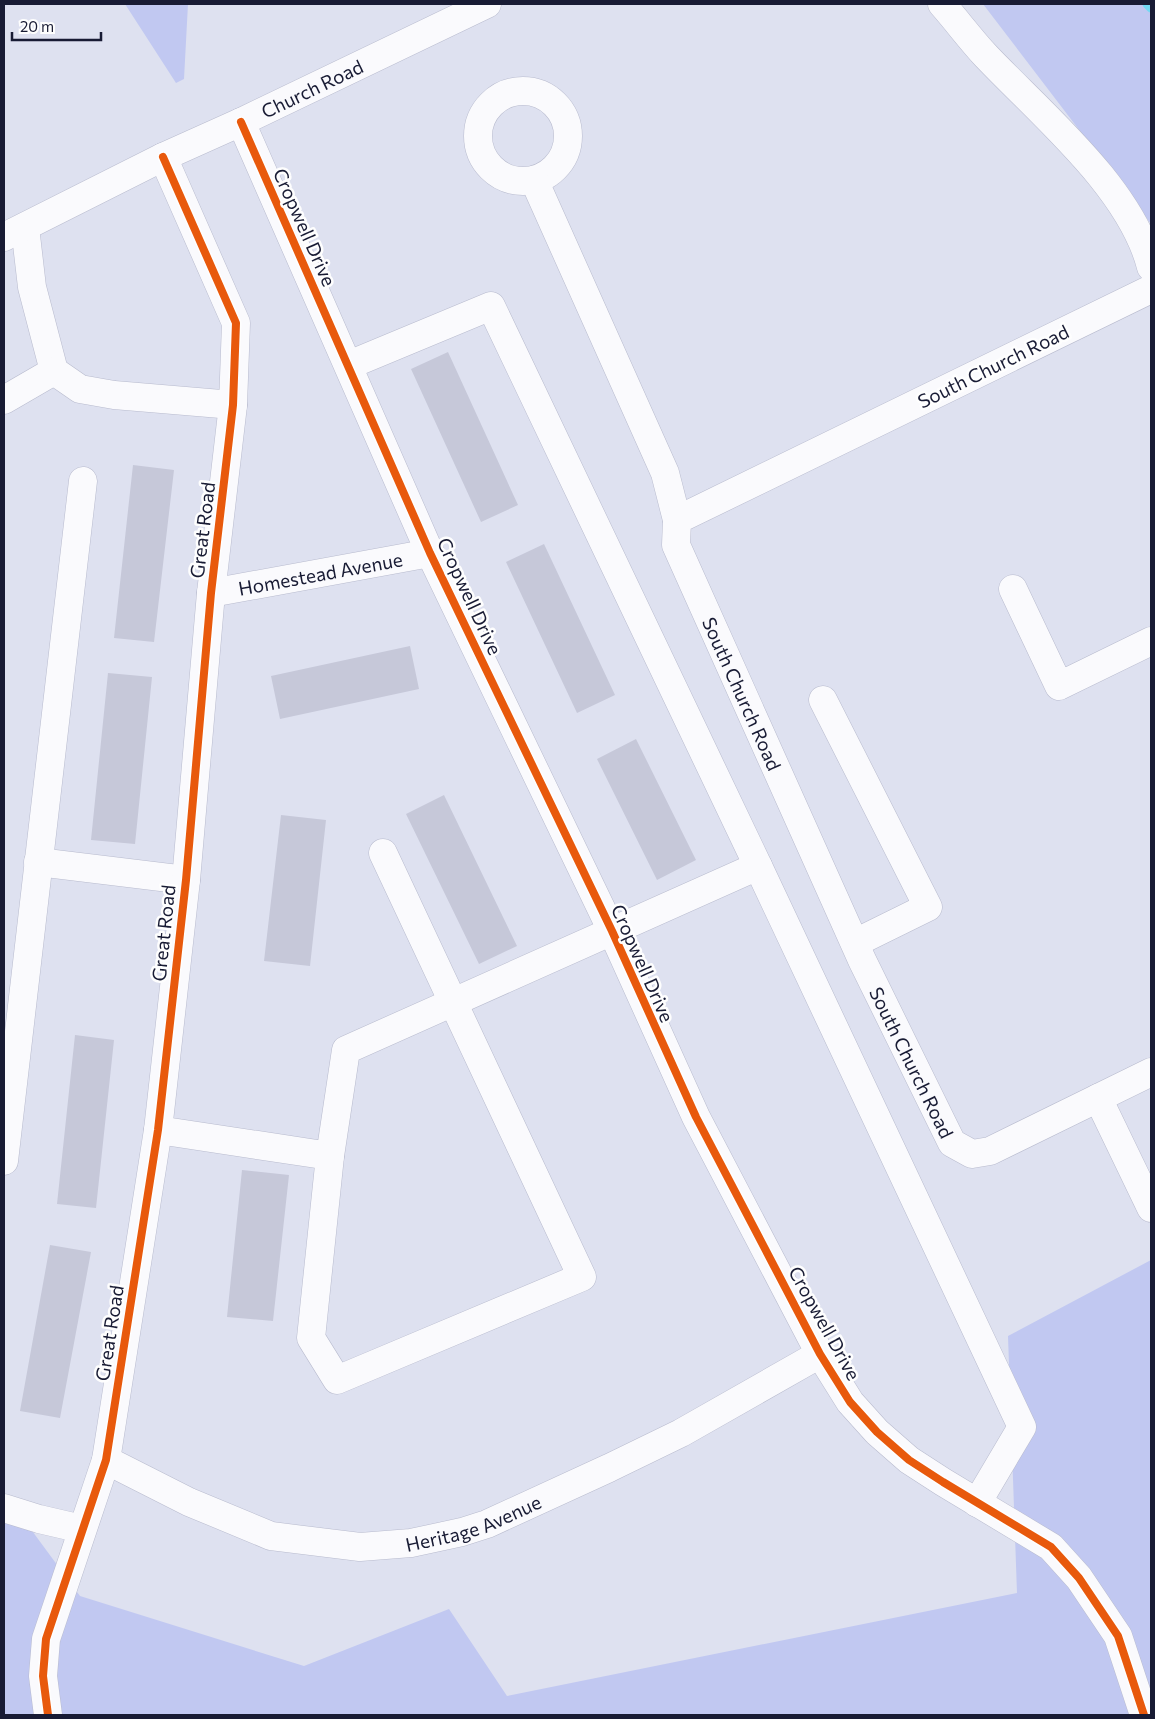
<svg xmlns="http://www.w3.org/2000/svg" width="1155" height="1719" viewBox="0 0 1155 1719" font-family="Commissioner,sans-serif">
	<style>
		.green { fill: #c1c8f1 }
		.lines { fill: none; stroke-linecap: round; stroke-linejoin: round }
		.stream { stroke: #74d9f4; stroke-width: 9 }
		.building { fill: #c6c8d9 }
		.minor-casing { stroke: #b8bbce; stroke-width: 29 }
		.major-casing { stroke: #b8bbce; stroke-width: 29 }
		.minor { stroke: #fafafd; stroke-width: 28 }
		.major { stroke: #fafafd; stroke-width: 28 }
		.cycleway-casing { stroke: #fefefe; stroke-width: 11 }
		.cycleway { stroke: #e8590c; stroke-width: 8 }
		.labels { text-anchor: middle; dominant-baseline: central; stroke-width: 5; stroke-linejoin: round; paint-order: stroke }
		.street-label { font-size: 19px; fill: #181b34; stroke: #fefefe }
	</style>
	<rect width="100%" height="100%" fill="#dee1f0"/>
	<path class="green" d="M125 4H188L184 79 176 83Z
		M983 4H1151V224Z
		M1151 1260V1715H4V1512L27 1524 80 1596 304 1666 449 1609 507 1696 1017 1593 1008 1336Z"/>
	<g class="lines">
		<path class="stream" d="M1147 4 1151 8"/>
	</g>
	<path class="building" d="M448 352 518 505 481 522 411 369Z
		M133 465 174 470 154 642 114 638Z
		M544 544 615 695 577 713 506 562Z
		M410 646 419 689 280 719 271 676Z
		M108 673 152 677 135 844 91 840Z
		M636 739 696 860 657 880 597 759Z
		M444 795 517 946 479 964 406 814Z
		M281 815 326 820 310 966 264 961Z
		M75 1035 114 1040 96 1208 57 1204Z
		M242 1170 289 1175 273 1321 227 1317Z
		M50 1245 91 1252 60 1418 20 1411Z"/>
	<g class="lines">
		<g class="minor-casing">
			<g id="minor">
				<path d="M942 4C957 21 971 40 986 56 1042 115 1131 188 1151 267"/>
				<circle cx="523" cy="136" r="45"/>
				<path d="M241 122 430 553 612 931 696 1117 820 1354 850 1402 877 1432 909 1460 943 1482 1051 1547 1079 1578 1118 1636 1144 1715"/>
				<path d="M534 180 665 473 677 520"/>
				<path d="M25 227 32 287 54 371 80 389 114 395 233 405"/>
				<path id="s1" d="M1151 289 677 520 676 545 862 960 952 1143 972 1154 990 1151 1151 1072"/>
				<path d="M349 365 491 306 758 866"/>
				<path d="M4 400 54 371"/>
				<path d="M1013 589 1059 686 1151 641"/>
				<path id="s2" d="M211 593 430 553"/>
				<path d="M823 700 928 907 855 943"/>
				<path d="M38 862 186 880"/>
				<path d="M1098 1098 1151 1208"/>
				<path d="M158 1130 330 1156 346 1050 758 866 1022 1427 977 1503"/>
				<path d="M330 1156 311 1338 337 1380 582 1277 383 853"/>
				<path d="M4 1161 83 481"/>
				<path id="s3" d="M106 1460 189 1502 271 1536 360 1547 411 1543 462 1532 487 1524 609 1468 681 1433 820 1354"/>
				<path d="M4 1508 39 1519 82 1529"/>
				<path d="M48 1715 43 1676 46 1639 106 1460 158 1130 186 880 211 593 233 405 236 323 163 157"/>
			</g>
		</g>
		<g class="major-casing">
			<g id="major">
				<path id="s4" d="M4 237 163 157 241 122 487 4"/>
			</g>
		</g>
		<use href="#minor" class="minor"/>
		<use href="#major" class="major"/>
		<g class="cycleway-casing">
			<path id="cycleway" d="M241 122 430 553 612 931 696 1117 820 1354 850 1402 877 1432 909 1460 943 1482 1051 1547 1079 1578 1118 1636 1144 1715
				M48 1715 43 1676 46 1639 106 1460 158 1130 186 880 211 593 233 405 236 323 163 157"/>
		</g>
		<use href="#cycleway" class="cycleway"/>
	</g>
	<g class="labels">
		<g class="street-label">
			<text stroke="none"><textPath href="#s4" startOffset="342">Church Road</textPath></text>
			<text transform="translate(305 227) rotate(66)">Cropwell Drive</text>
			<text transform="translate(993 366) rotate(-26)">South Church Road</text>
			<text transform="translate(202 530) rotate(-83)">Great Road</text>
			<text stroke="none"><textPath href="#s2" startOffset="111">Homestead Avenue</textPath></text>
			<text transform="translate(470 596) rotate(65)">Cropwell Drive</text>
			<text stroke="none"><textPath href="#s1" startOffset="715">South Church Road</textPath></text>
			<text transform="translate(163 933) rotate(-84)">Great Road</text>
			<text transform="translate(643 963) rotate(66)">Cropwell Drive</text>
			<text stroke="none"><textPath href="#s1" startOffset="1121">South Church Road</textPath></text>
			<text transform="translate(825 1323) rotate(61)">Cropwell Drive</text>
			<text transform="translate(109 1333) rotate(-81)">Great Road</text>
			<text stroke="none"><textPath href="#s3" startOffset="388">Heritage Avenue</textPath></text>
		</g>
	</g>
	<rect width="1155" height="1719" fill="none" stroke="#181b34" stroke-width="10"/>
	<path d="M12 32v8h89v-8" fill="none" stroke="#181b34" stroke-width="2.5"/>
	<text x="20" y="32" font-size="15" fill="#181b34" stroke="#fefefe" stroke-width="4" paint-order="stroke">20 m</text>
</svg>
